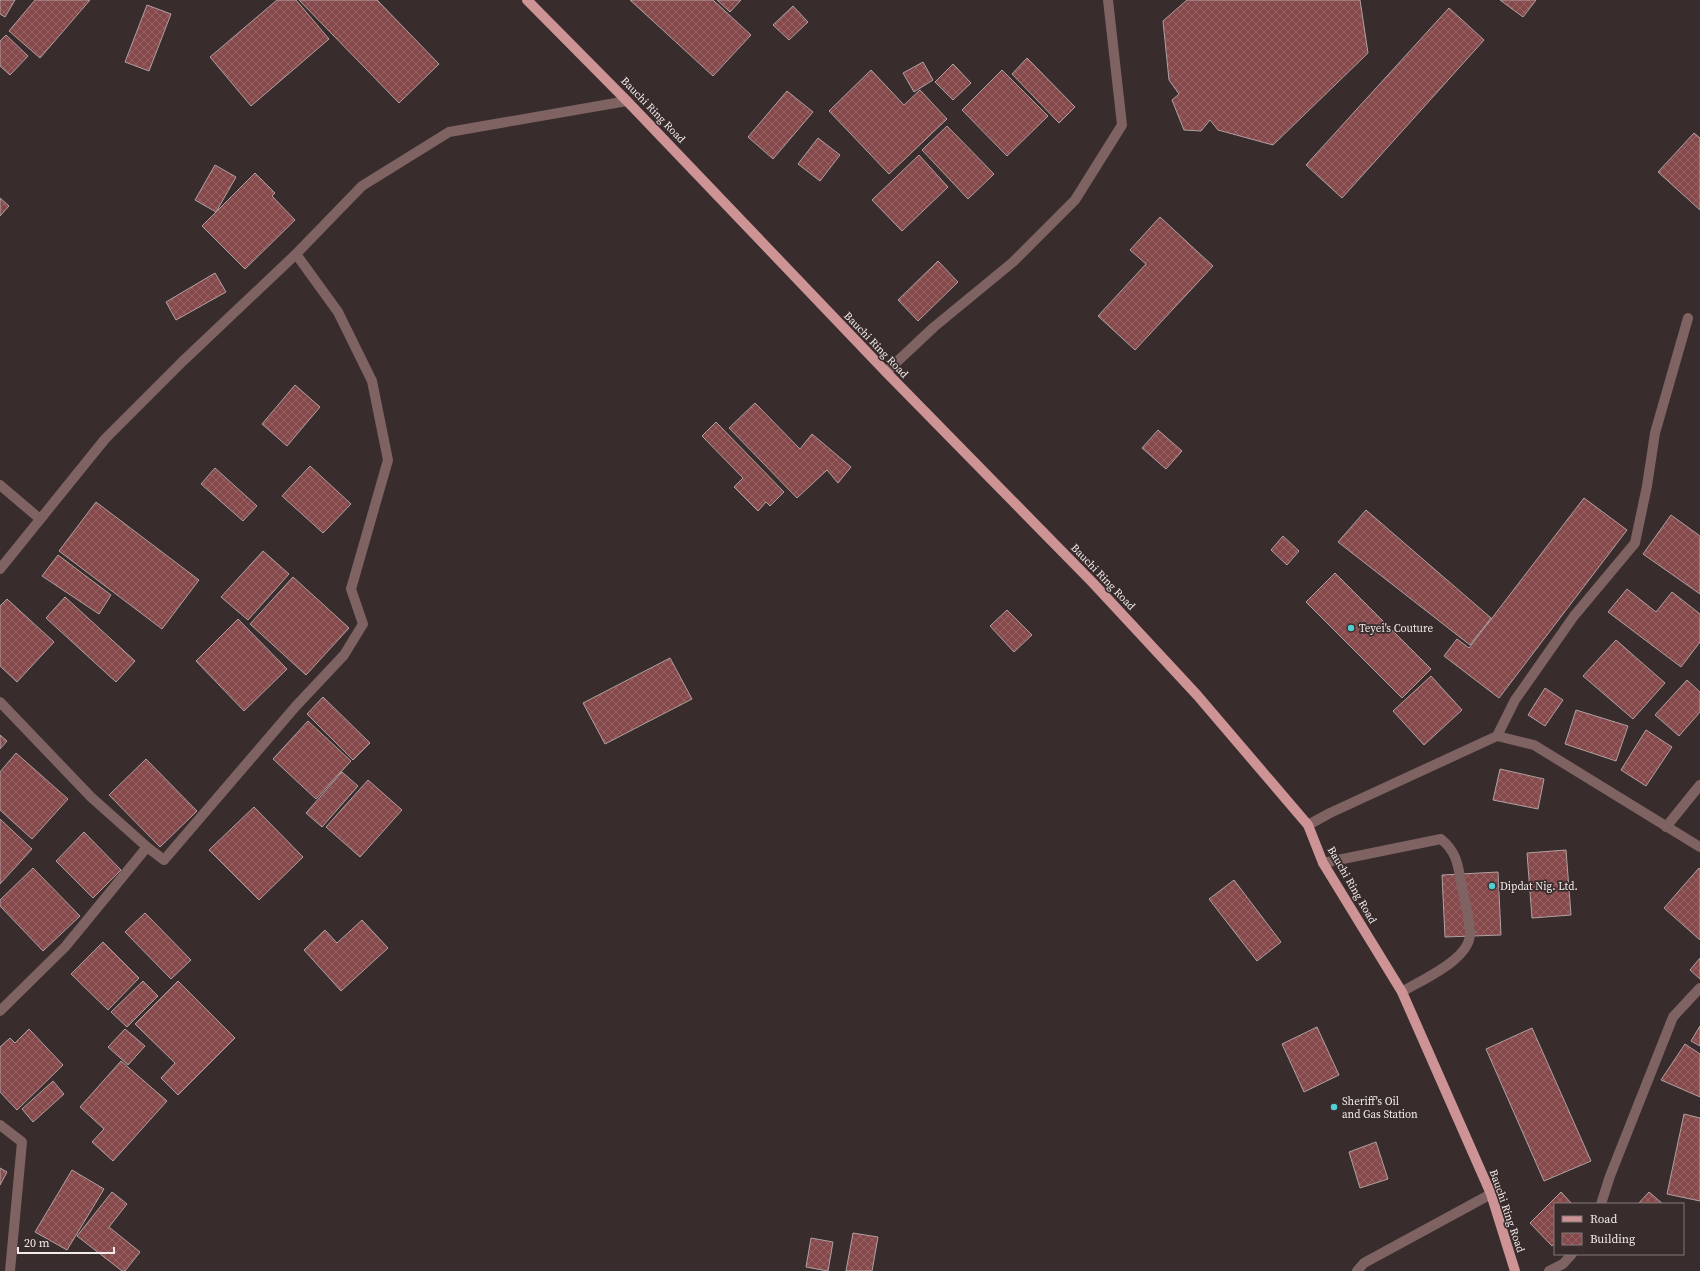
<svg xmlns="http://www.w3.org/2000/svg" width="1700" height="1271" viewBox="0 0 1700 1271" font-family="'Source Serif 4',serif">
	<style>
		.building { fill: url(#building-cross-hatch); stroke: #b1a1a1 }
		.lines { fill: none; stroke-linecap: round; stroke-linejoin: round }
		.minor { stroke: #7f6262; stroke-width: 10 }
		.major { stroke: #ce9394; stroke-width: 10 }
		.poi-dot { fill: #52cdd0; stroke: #382c2c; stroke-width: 1.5 }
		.labels { text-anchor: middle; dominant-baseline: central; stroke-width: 3.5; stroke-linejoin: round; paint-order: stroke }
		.street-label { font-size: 11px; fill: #f3eaea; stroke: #382c2c }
		.poi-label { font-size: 11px; fill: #f3eaea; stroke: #382c2c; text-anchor: start }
	</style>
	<defs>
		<pattern id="building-cross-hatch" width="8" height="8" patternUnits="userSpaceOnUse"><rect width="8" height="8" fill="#85484b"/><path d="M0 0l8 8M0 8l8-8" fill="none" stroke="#976365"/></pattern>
	</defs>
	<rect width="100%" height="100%" fill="#382c2c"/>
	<path class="building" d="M0 0H15L5 17 0 14Z
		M35 0H90L40 58 9 31Z
		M277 0H296L329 39 251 106 210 57Z
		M299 0H377L439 64 399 103Z
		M630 0H713L751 35 713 76Z
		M717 0H741L730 12Z
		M1187 0H1360L1368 53 1273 145 1218 130 1210 120 1201 131 1184 130 1172 100 1179 94 1169 80 1163 21Z
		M1500 0H1536L1523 17Z
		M147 5 171 14 149 71 125 62Z
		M793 6 808 22 789 40 773 25Z
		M1449 8 1484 40 1342 198 1306 165Z
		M6 35 28 56 10 75 0 66V41Z
		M1027 58 1075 107 1059 123 1012 74Z
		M923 62 933 80 914 92 903 73Z
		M953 64 971 83 953 100 935 82Z
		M871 70 904 105 920 90 947 119 889 174 829 111Z
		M1002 70 1048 116 1007 156 962 110Z
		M787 91 813 112 773 159 748 137Z
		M947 126 994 174 968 199 922 150Z
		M1694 133 1700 138V210L1658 172Z
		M818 138 840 155 820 181 798 164Z
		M919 155 948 187 902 231 872 200Z
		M215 165 236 177 216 212 195 200Z
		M255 173 275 193 272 196 295 220 245 269 202 226Z
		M0 198 9 206 0 216Z
		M1160 217 1213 266 1135 350 1098 316 1146 264 1130 250Z
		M938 261 958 282 918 321 898 300Z
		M215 273 226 292 176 320 166 302Z
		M295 385 320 407 287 446 262 424Z
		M755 403 800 449 812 434 851 467 838 483 827 470 797 498 729 428Z
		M716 422 784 492 770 506 766 502 758 511 734 487 743 478 702 436Z
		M1158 430 1182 451 1166 469 1142 448Z
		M310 466 351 504 323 533 282 496Z
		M215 468 257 506 243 521 201 484Z
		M1584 498 1627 530 1499 698 1444 656 1457 639 1469 648Z
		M96 502 199 580 162 629 59 551Z
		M1366 510 1491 618 1470 645 1338 542Z
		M1671 515 1700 536V594L1643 554Z
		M1283 536 1299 551 1287 565 1271 550Z
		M263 551 289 574 248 620 221 597Z
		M58 555 111 595 99 614 42 576Z
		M1335 573 1431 669 1402 698 1306 602Z
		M293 577 349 628 306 675 250 624Z
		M1627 589 1656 612 1672 592 1700 614V642L1681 667 1608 612Z
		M65 597 135 661 116 682 46 618Z
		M7 599 54 642 17 682 0 666V606Z
		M1007 610 1032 635 1014 652 990 626Z
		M238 619 287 669 244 711 196 661Z
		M1616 640 1665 683 1633 719 1583 676Z
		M670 658 692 699 605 744 583 703Z
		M1431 676 1462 710 1424 745 1393 711Z
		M1687 680 1700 692V712L1679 736 1655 715Z
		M1545 688 1563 700 1545 726 1528 715Z
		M323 697 370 743 353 760 307 714Z
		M1576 710 1628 726 1616 761 1565 744Z
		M308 721 351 761 316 799 273 759Z
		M1646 730 1672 747 1646 786 1621 770Z
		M0 735 7 741 0 749Z
		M16 753 68 799 32 839 0 810V772Z
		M146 759 197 811 160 847 109 795Z
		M1500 769 1544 779 1538 809 1493 800Z
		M342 772 358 786 322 827 306 813Z
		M368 780 402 810 360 857 326 827Z
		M254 807 303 857 259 900 209 850Z
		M0 819 32 849 0 884Z
		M84 832 121 870 93 898 56 861Z
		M1566 850 1571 915 1532 918 1527 853Z
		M33 868 80 916 43 951 0 906V900Z
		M1699 868 1700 869V940L1664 908Z
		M1498 872 1501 935 1445 937 1442 875Z
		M1234 880 1281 942 1257 961 1209 899Z
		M145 913 191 960 171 979 125 932Z
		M362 920 388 948 341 991 304 950 325 930 337 943Z
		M103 942 139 978 108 1010 71 974Z
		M1700 958V979L1690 970Z
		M143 981 158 996 127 1027 111 1012Z
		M178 981 235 1038 178 1095 161 1078 175 1063 135 1024Z
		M1700 1026V1046L1691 1041Z
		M1317 1027 1339 1075 1304 1092 1282 1044Z
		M1532 1028 1591 1161 1544 1181 1486 1049Z
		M29 1029 63 1065 17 1110 0 1092V1047L10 1038 15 1043Z
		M125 1029 145 1046 128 1065 108 1047Z
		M1685 1044 1700 1054V1097L1661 1080Z
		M121 1061 167 1101 113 1161 92 1142 104 1129 80 1107Z
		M53 1081 64 1094 33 1122 22 1109Z
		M1684 1114 1700 1118V1201L1667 1194Z
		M1376 1142 1388 1179 1360 1188 1349 1152Z
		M0 1168 7 1172 0 1185Z
		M72 1170 104 1189 67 1250 35 1232Z
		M112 1192 127 1204 109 1227 140 1252 125 1271H122L77 1236Z
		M1561 1192 1572 1204H1555V1243L1552 1246 1530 1223Z
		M1649 1192 1663 1204H1638Z
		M853 1233 878 1237 872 1271H846Z
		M811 1238 833 1242 828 1271 806 1267Z"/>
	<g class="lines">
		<path class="minor" d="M886 372 934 327 1013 262 1075 200 1122 125 1108 0
			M0 485 40 519
			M0 569 105 439 182 362 296 254 362 186 449 132 627 101
			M0 702 91 797 147 847 65 947 0 1011
			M1497 736 1515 700 1574 616 1635 543 1647 486 1655 433 1688 318
			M1308 825 1330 813 1497 736 1534 745 1700 847
			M1666 827 1700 785
			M147 847 164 860 296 706 344 655 363 624 351 589 388 460 372 381 338 312 296 254
			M1323 863 1441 839C1458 853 1458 867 1462 887 1465 902 1469 917 1470 932 1472 959 1421 980 1402 992
			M0 1125 22 1142 10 1271
			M1601 1204 1610 1176 1673 1017 1700 988
			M1357 1271 1364 1263 1491 1194
			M1549 1271 1563 1264 1572 1254"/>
		<path class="major" d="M527 0 627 101 886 372 1093 583 1197 695 1308 825 1323 863 1402 992 1491 1194 1515 1271"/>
	</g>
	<g class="poi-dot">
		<circle cx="1351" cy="628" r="4"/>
		<circle cx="1492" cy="886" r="4"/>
		<circle cx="1334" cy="1107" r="4"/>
	</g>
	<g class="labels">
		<g class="street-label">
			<text transform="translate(653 110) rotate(46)">Bauchi Ring Road</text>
			<text transform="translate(876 345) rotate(46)">Bauchi Ring Road</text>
			<text transform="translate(1103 577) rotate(46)">Bauchi Ring Road</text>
			<text transform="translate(1352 885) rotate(60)">Bauchi Ring Road</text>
			<text transform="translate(1507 1211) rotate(71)">Bauchi Ring Road</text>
		</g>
		<g class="poi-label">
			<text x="1359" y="628">Teyei's Couture</text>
			<text x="1500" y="886">Dipdat Nig. Ltd.</text>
			<text x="1342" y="1101">Sheriff's Oil<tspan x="1342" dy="13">and Gas Station</tspan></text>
		</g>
	</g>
	<rect x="1554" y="1203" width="130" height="52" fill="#382c2c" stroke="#837878"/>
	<rect x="1562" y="1216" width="20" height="6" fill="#ce9394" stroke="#837878"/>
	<text x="1590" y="1223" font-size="12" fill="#f3eaea">Road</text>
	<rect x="1562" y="1233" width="20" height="12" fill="url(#building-cross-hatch)" stroke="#837878"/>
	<text x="1590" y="1243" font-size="12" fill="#f3eaea">Building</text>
	<path d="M18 1247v6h96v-6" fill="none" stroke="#f3eaea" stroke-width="2"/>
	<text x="24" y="1247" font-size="12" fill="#f3eaea" stroke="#382c2c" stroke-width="3" paint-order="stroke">20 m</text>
</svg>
